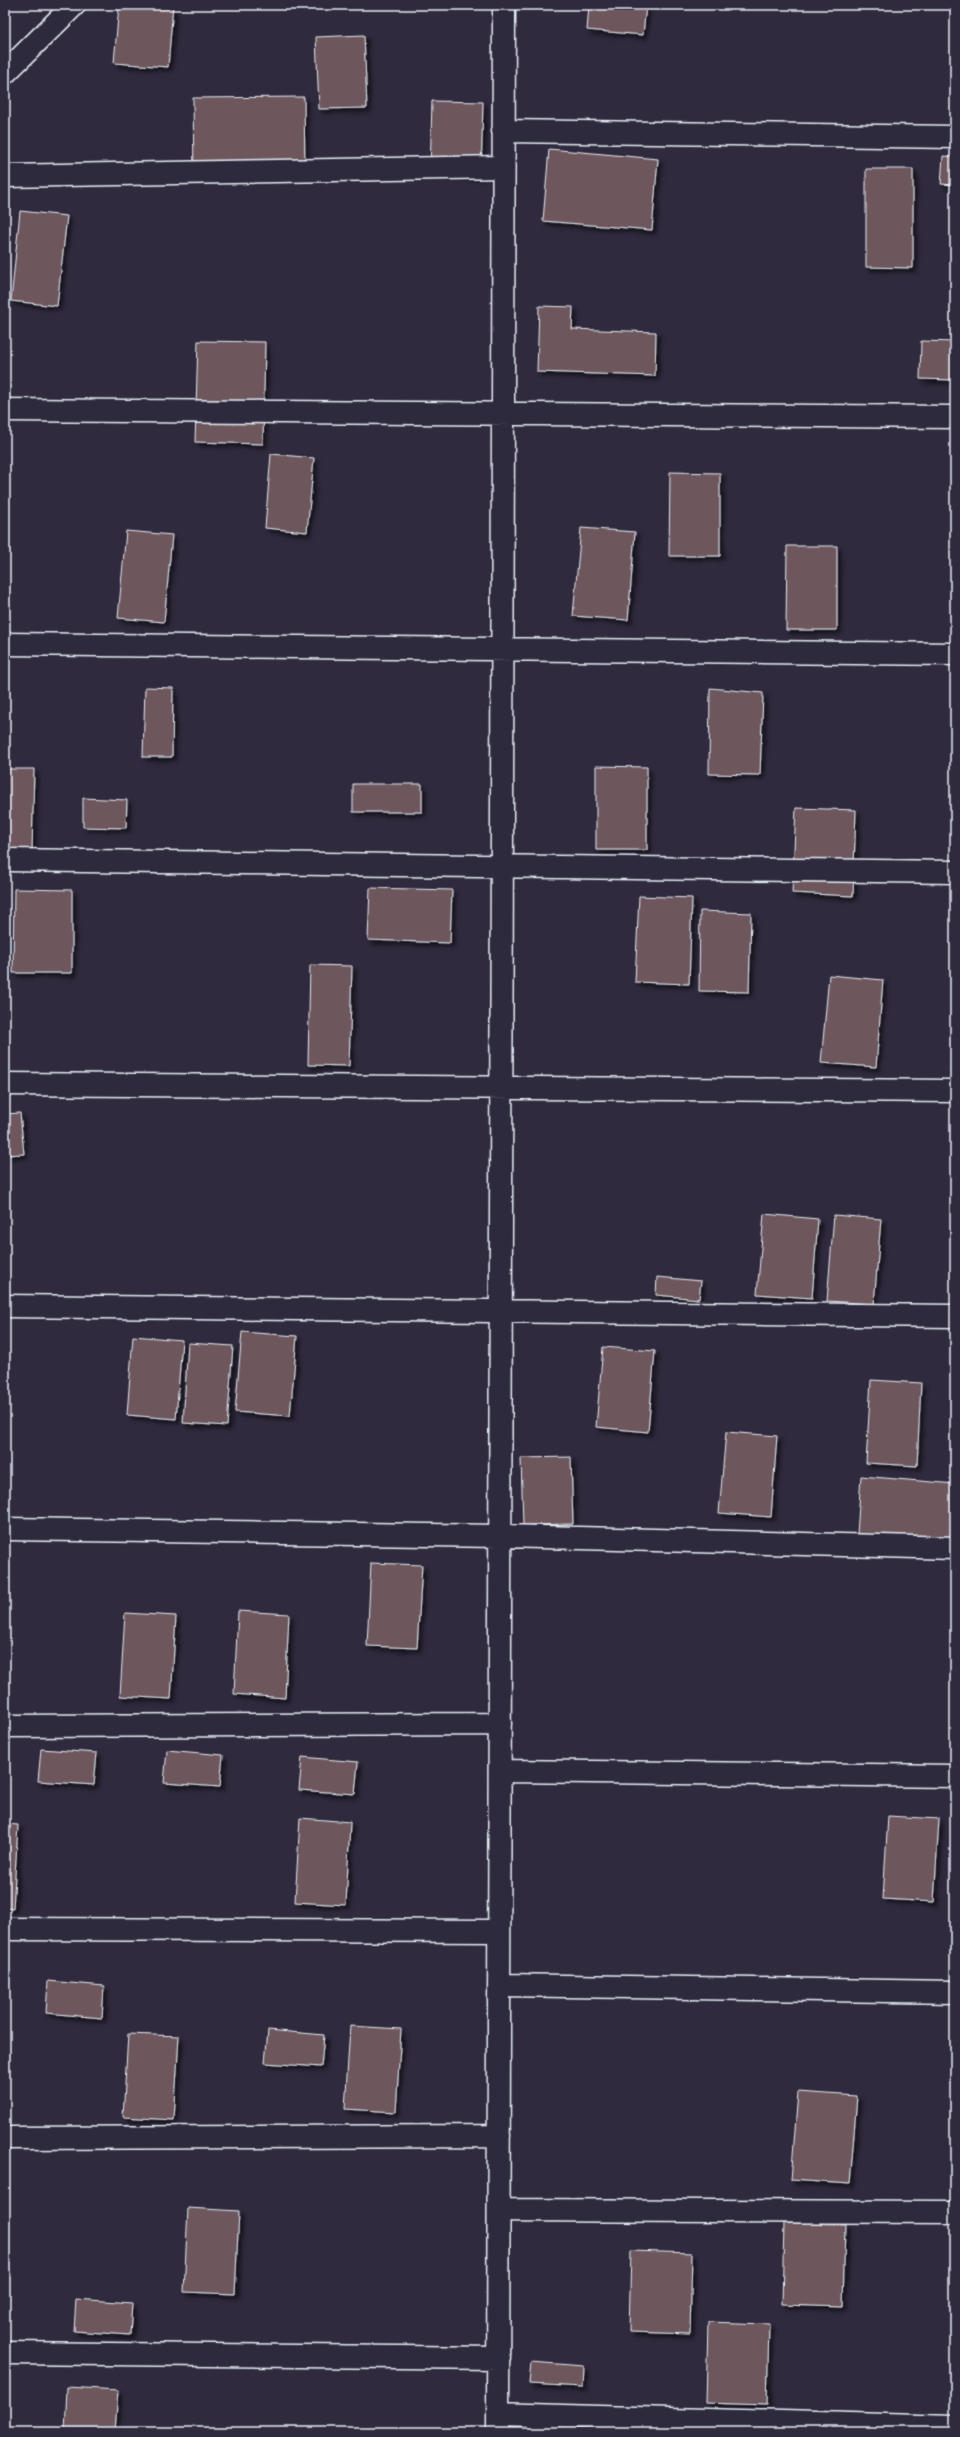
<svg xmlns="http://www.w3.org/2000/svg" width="960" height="2437" viewBox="0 0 960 2437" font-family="'Comic Neue',sans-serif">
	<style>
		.building { fill: #6d575c; stroke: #e8f1f8; filter: url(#shadow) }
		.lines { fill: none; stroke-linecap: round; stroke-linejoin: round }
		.street-casing { stroke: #e8f1f8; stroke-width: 25 }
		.street { stroke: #2f2a3d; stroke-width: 22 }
	</style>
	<defs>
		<filter id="shadow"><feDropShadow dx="3.5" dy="3.5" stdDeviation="2" flood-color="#0009"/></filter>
	</defs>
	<rect width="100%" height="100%" fill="#2f2a3d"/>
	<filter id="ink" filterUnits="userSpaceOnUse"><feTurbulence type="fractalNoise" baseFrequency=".025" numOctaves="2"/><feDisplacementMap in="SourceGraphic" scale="8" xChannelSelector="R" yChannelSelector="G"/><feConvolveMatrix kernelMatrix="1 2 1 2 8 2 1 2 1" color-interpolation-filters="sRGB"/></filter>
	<g filter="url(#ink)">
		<path class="building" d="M119 5H173L168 67 114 63Z
			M589 5H646L643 35 587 30Z
			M364 35 367 108 319 109 316 37Z
			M304 97 305 174 194 175 193 98Z
			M432 101 483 102 481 176 430 174Z
			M549 149 658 159 652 230 543 221Z
			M943 156 955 157V185L941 184Z
			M866 169H913V268L866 267Z
			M20 211 67 216 57 306 11 301Z
			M539 306 573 307 572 329 656 332 655 376 537 372Z
			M198 341 265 342 263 444 195 442Z
			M921 341 955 342V380L920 379Z
			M271 454 314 458 307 532 265 528Z
			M670 472 720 473V556H669Z
			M581 528 635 532 628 620 573 616Z
			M126 531 172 535 164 622 118 618Z
			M787 546H837V630H786Z
			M145 687 173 688 172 757H143Z
			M710 688 763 693 760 775 709 774Z
			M596 766 647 767V850H596Z
			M5 769H34L32 851H5Z
			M353 784H422V812H353Z
			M83 798 127 800 126 828 83 827Z
			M796 808 856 810 853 896 792 893Z
			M370 888 452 890 450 943 368 940Z
			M14 889 72 890V973H13Z
			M639 896 692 898 689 984 635 982Z
			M700 911 751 913 749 992 699 991Z
			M310 965 352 966 349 1066 308 1065Z
			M829 975 883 980 876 1067 821 1063Z
			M955 1015V1071H950Z
			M20 1113 24 1154 5 1155V1114Z
			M764 1214 818 1219 812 1298 757 1294Z
			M834 1215 881 1219 874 1304 827 1301Z
			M657 1277 701 1281 699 1299 656 1295Z
			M242 1332 297 1336 290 1416 235 1412Z
			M133 1336 182 1340 176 1419 127 1415Z
			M188 1343 233 1346 227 1426 183 1423Z
			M603 1347 655 1351 648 1432 596 1427Z
			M871 1380 921 1383 917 1466 866 1463Z
			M726 1432 777 1436 771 1517 719 1513Z
			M571 1457 573 1524 523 1525 521 1458Z
			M861 1476 955 1484V1541L857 1534Z
			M371 1563 422 1565 417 1648 367 1646Z
			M238 1611 289 1614 285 1698 234 1694Z
			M125 1613 176 1616 171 1699 120 1696Z
			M955 1687V1742H952Z
			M41 1749 97 1753 94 1785 38 1781Z
			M167 1750 223 1755 220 1787 164 1783Z
			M302 1757 358 1762 355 1794 299 1790Z
			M888 1816 939 1819 934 1902 883 1899Z
			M300 1818 350 1822 346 1905 295 1902Z
			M5 1824 18 1825 13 1909 5 1908Z
			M48 1981 104 1986 102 2018 46 2013Z
			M350 2026 401 2029 396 2112 345 2109Z
			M268 2030 324 2035 321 2067 265 2063Z
			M128 2034 179 2036 174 2120 123 2117Z
			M798 2092 857 2096 850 2184 791 2180Z
			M188 2208 239 2211 235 2294 184 2292Z
			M784 2223 845 2224 843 2306 782 2304Z
			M631 2251 692 2253 690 2334 629 2332Z
			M76 2299 132 2303 130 2335 74 2331Z
			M708 2322 769 2324 767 2405 706 2403Z
			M531 2362 584 2366 583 2387 529 2384Z
			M67 2387 118 2390 115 2432H65Z"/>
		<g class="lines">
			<g class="street-casing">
				<path id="street" d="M5 73 74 5
					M503 131 955 137
					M5 176 503 167
					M5 410 955 417
					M5 644 955 654
					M5 860 955 872
					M5 1084 955 1091
					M5 1306 955 1316
					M5 1529 500 1536 955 1548
					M5 1726 500 1724
					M500 1771 955 1776
					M5 1929 499 1931
					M499 1985 955 1992
					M5 2138 499 2136
					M499 2210 955 2212
					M5 2353 499 2358
					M498 2414 955 2427
					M498 2432 504 5"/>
			</g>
			<use href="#street" class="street"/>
		</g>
	</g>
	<rect width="960" height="2437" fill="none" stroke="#2f2a3d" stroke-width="20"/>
	<rect x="10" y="10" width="940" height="2417" fill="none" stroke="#e8f1f8" stroke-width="1.5" filter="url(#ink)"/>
</svg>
